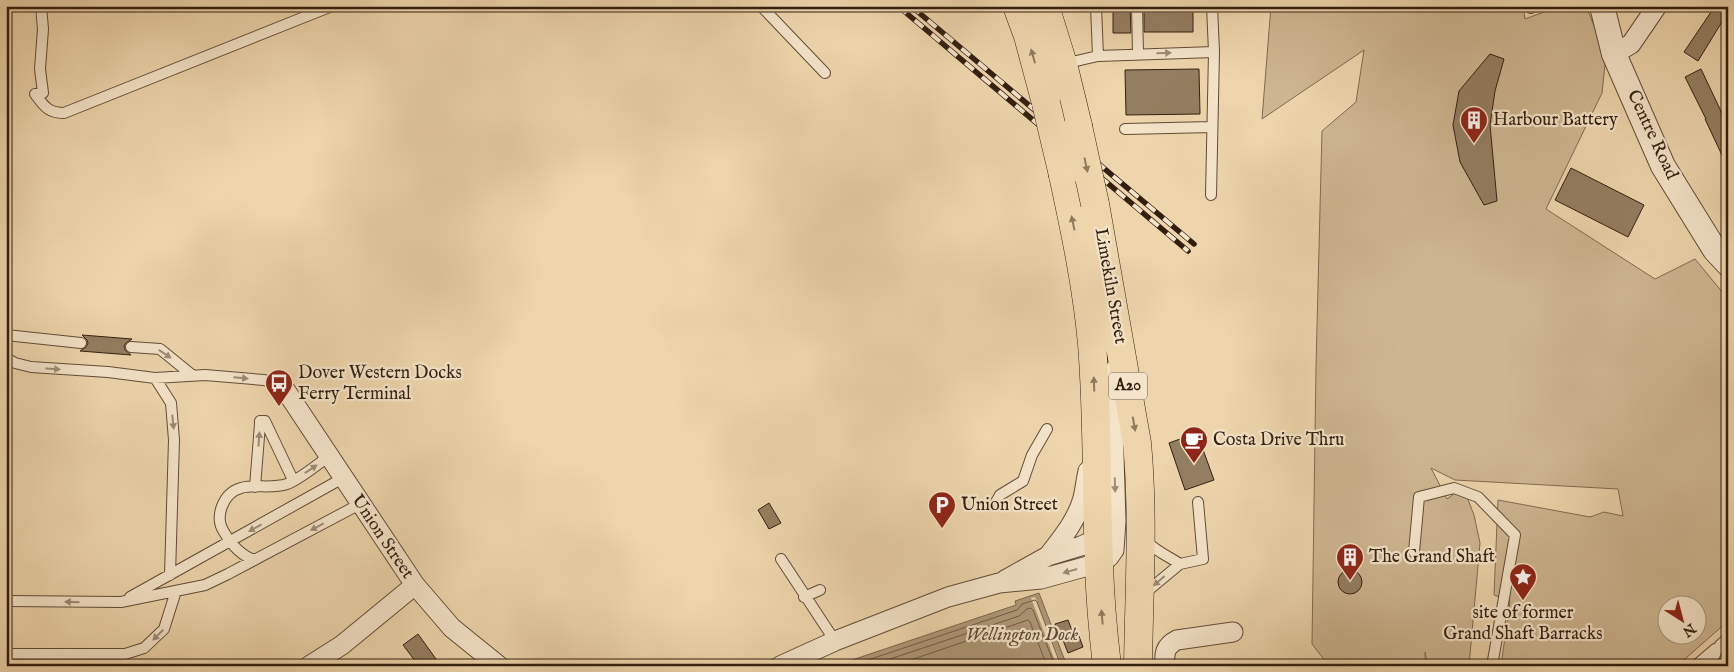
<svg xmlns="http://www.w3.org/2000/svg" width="1734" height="672" viewBox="0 0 1734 672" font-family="'IM FELL English',serif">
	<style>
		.green { fill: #ceb691; stroke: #806a50; fill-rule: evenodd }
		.water { fill: #ae9777; stroke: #7c674e }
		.pier { fill: #eed5ac }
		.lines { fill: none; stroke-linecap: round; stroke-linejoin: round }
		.shore { stroke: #705b44; stroke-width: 1 }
		.building { fill: #947e61; stroke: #321f10 }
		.service-casing { stroke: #614c37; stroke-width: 12 }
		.minor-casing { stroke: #614c37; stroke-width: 21 }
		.tertiary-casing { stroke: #614c37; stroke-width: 26 }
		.trunk-casing { stroke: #321f10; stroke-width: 29 }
		.service { stroke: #f4e4c9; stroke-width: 10 }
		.minor { stroke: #f4e4c9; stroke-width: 19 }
		.tertiary { stroke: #f4e4c9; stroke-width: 24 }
		.trunk { stroke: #eed5ac; stroke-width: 28 }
		.rail-casing { stroke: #321f10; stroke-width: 5.5 }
		.rail { stroke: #f4e4c9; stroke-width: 4; stroke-dasharray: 11; stroke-linecap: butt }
		.trunk-bridge-casing { stroke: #321f10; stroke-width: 29; stroke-linecap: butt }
		.trunk-bridge { stroke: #eed5ac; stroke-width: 28 }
		.oneway { fill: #9d8b76 }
		.oneway2 { fill: #907a5e }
		.labels { text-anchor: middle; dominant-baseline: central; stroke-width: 4.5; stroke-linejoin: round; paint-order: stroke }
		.shield { fill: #f4e4c9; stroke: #6c5a48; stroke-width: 1 }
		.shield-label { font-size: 16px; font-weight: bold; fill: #321f10 }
		.poi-label { font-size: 18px; fill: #321f10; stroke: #f4e4c9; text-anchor: start }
		.street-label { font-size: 18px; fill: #321f10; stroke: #f4e4c9 }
		.water-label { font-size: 19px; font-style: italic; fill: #5d4934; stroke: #f4e4c9 }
	</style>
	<rect width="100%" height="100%" fill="#eed5ac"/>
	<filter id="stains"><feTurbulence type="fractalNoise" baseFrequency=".004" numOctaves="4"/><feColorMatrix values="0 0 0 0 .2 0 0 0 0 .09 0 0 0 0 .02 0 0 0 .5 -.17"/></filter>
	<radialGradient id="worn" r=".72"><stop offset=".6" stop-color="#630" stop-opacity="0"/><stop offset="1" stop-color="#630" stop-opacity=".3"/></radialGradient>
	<path class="green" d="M1271 6H1523L1525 19 1560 6H1586L1606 55 1602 93 1546 209 1655 279 1695 259 1728 299V621L1677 666H1501L1510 601 1494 595 1498 500 1590 517 1604 512 1623 516 1618 489 1455 480 1431 468 1447 499 1455 493 1467 497 1474 515 1480 543 1469 666H1428L1425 652V666H1329L1312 644 1316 366 1322 131 1356 102 1364 50 1262 119ZM1666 604H1696V634H1666Z"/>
	<path class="water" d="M1039 593 1067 666H834L1016 605 1015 601Z"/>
	<path class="pier" d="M1035 597 1062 666H1057L1031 598Z"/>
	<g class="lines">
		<path class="shore" d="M850 666 1017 610 1022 604 1035 600 1037 602 1061 666
			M869 666 1019 616 1027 609 1031 608 1033 610 1055 666
			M893 666 1028 620 1030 622 1047 666"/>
	</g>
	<path class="building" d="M1113 6H1130L1131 33H1113Z
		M1144 6H1193V32H1144Z
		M1715 6H1728V12L1698 61 1684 52Z
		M1490 54 1504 59 1495 91 1490 125 1497 201 1484 205 1460 162 1453 125 1459 91Z
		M1199 69 1200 114 1126 115 1125 70Z
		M1701 69 1728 126V168L1705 119H1706L1685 77Z
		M1571 168 1644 205 1628 237 1555 200Z
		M82 335 132 339 126 343 124 346 125 350 131 355 80 351 86 347 88 343 87 340Z
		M1197 433 1214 480 1185 490 1169 443Z
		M769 503 781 523 769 529 758 510Z
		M1338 582a12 12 0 1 1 24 0a12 12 0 1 1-24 0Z
		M1068 620 1072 630 1076 628 1083 647 1068 653 1061 635 1059 636 1055 624Z
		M418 634 441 666H419L403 645Z"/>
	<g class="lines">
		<g class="service-casing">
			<path id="service" d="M41 6 43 29 40 69 43 93 35 94C44 106 48 113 64 113L332 6
				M761 6 825 73
				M1096 6 1098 56
				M1137 6 1138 54
				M1531 8 1534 6
				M1063 64 1098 56 1214 52
				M1125 129 1212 127
				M1211 195 1214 52 1212 6
				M6 335 81 343
				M131 347 160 349 192 375
				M6 358 15 363 31 367 108 372 155 378 205 375 264 380 278 384 286 391
				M155 378 171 403 174 440 170 575
				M255 487 260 424V421H265L293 480
				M996 502 1000 495 1023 481 1032 455 1047 429
				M1146 541C1157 552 1168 556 1180 564
				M1414 552 1419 497 1454 488 1478 497 1515 535 1492 666
				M781 559 835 641
				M255 560C241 556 231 544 224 532 214 517 223 493 241 488 256 484 272 489 287 484 299 480 318 464 329 456
				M1145 593 1180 564 1203 559 1198 502
				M130 597 343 478
				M804 597 820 590
				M6 601 121 602 205 585 228 574 360 504
				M6 654H125L144 648 164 629 176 591
				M1695 666 1715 649
				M1709 666 1720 645 1728 638"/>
		</g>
		<g class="minor-casing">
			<path id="minor" d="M1614 54 1631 44 1657 6
				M286 391 415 585 452 628 499 666
				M1048 556C1062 538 1077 520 1083 498 1085 489 1086 480 1088 471
				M1005 580 1048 556 1081 546 1099 538H1108
				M309 666 342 645 415 585
				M780 666 835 641 948 597 999 583 1041 579 1099 563 1109 557 1114 550 1116 521 1113 422 1116 368
				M1165 666C1164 653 1165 646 1177 640L1233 632"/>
		</g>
		<g class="tertiary-casing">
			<path id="tertiary" d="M1602 6 1614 54 1663 166 1715 250 1728 264"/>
		</g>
		<g class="trunk-casing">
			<path id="trunk" d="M1017 6 1028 36 1046 103
				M1045 6 1063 64 1078 126
				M1063 175C1075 231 1087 287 1092 344 1098 417 1096 490 1099 564 1100 598 1103 632 1107 666
				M1095 204 1137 443C1144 517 1139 591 1138 666"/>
		</g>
		<use href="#service" class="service"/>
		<use href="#minor" class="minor"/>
		<use href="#tertiary" class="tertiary"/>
		<use href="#trunk" class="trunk"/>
		<g class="rail-casing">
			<path id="rail" d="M898 6 1188 251
				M911 6 1194 244"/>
		</g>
		<use href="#rail" class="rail"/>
		<g class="trunk-bridge-casing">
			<path id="trunk-bridge" d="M1046 103 1063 175
				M1078 126 1095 204"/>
		</g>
		<use href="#trunk-bridge" class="trunk-bridge"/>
	</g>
	<defs><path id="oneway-solid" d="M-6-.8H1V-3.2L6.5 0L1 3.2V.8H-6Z" transform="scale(1.25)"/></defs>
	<g class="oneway">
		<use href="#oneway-solid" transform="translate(1164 53) rotate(-2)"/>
		<use href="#oneway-solid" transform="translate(165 354) rotate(34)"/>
		<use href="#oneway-solid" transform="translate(53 369) rotate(4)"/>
		<use href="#oneway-solid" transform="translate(241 378) rotate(5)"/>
		<use href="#oneway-solid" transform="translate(173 422) rotate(84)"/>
		<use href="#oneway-solid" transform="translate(259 439) rotate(-86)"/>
		<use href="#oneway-solid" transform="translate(311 469) rotate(-34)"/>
		<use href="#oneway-solid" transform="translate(1115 485) rotate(88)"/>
		<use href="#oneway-solid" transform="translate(317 527) rotate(152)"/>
		<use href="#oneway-solid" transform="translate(255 528) rotate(151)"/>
		<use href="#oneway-solid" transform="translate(1070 571) rotate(164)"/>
		<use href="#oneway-solid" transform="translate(1159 581) rotate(139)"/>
		<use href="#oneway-solid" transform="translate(72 602) rotate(-179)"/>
		<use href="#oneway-solid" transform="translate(158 635) rotate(135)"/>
	</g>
	<g class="oneway2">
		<use href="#oneway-solid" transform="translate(1033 56) rotate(-106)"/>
		<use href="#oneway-solid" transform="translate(1086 165) rotate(78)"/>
		<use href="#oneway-solid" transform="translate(1073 223) rotate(-102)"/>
		<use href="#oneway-solid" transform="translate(1094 384) rotate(-92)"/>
		<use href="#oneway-solid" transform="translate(1134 424) rotate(80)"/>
		<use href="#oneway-solid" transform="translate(1102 617) rotate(-95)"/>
	</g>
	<defs>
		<g id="building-pin" transform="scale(1.4375)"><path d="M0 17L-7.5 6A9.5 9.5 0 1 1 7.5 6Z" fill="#8f2418" stroke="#f4e4c9"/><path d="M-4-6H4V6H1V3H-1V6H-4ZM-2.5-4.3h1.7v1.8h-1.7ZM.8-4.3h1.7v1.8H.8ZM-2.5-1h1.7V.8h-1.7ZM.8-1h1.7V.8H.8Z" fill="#fff"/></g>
		<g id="bus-pin" transform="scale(1.4375)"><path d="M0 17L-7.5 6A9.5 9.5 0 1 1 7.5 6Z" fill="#8f2418" stroke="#f4e4c9"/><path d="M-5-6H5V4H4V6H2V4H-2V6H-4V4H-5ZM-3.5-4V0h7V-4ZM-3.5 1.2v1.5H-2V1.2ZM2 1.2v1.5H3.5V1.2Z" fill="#fff"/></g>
		<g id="cafe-pin" transform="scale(1.4375)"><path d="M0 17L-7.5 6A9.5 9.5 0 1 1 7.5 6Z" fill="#8f2418" stroke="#f4e4c9"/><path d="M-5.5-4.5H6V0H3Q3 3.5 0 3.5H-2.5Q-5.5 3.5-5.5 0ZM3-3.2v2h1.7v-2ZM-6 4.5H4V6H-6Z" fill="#fff"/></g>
		<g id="parking-pin" transform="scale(1.4375)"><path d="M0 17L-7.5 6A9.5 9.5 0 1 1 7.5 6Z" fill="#8f2418" stroke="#f4e4c9"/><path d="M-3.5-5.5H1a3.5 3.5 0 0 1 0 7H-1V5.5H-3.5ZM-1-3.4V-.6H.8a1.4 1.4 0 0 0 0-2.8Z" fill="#fff"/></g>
		<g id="sight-pin" transform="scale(1.4375)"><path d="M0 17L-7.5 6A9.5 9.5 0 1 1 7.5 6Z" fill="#8f2418" stroke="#f4e4c9"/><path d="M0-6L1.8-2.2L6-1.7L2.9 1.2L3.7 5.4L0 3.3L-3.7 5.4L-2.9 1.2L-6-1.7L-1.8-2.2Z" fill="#fff"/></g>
	</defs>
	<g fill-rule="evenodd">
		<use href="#building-pin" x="1474" y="120"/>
		<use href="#bus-pin" x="279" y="383"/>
		<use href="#cafe-pin" x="1194" y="440"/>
		<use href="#parking-pin" x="942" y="505"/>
		<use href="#building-pin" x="1350" y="557"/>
		<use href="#sight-pin" x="1523" y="577"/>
	</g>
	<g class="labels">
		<rect class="shield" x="1109" y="372.5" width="38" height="27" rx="4"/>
		<g class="shield-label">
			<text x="1128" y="386">A20</text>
		</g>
		<g class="poi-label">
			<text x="1493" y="120">Harbour Battery</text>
			<text x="298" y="373">Dover Western Docks<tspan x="298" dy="21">Ferry Terminal</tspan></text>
			<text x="1213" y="440">Costa Drive Thru</text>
			<text x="961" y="505">Union Street</text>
			<text x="1369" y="557">The Grand Shaft</text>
			<text x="1523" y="613" text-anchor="middle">site of former<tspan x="1523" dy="21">Grand Shaft Barracks</tspan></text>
		</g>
		<g class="street-label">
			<text transform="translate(1652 135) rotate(65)">Centre Road</text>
			<text transform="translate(1110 286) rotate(80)">Limekiln Street</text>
			<text transform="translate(382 537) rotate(56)">Union Street</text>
		</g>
		<g class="water-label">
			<text x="1022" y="635">Wellington Dock</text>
		</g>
	</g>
	<rect width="1734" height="672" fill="none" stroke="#eed5ac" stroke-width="25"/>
	<rect x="8" y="8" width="1719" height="657" fill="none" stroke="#321f10" stroke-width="2.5"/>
	<rect x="12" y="12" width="1709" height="647" fill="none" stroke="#321f10"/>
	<g transform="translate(1682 620) rotate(144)"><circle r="24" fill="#f4e4c9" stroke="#a6957f"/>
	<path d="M0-4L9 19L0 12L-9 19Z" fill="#8f2418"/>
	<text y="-8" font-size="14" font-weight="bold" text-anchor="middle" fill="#321f10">N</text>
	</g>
	<rect width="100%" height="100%" filter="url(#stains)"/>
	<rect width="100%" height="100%" fill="url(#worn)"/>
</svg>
